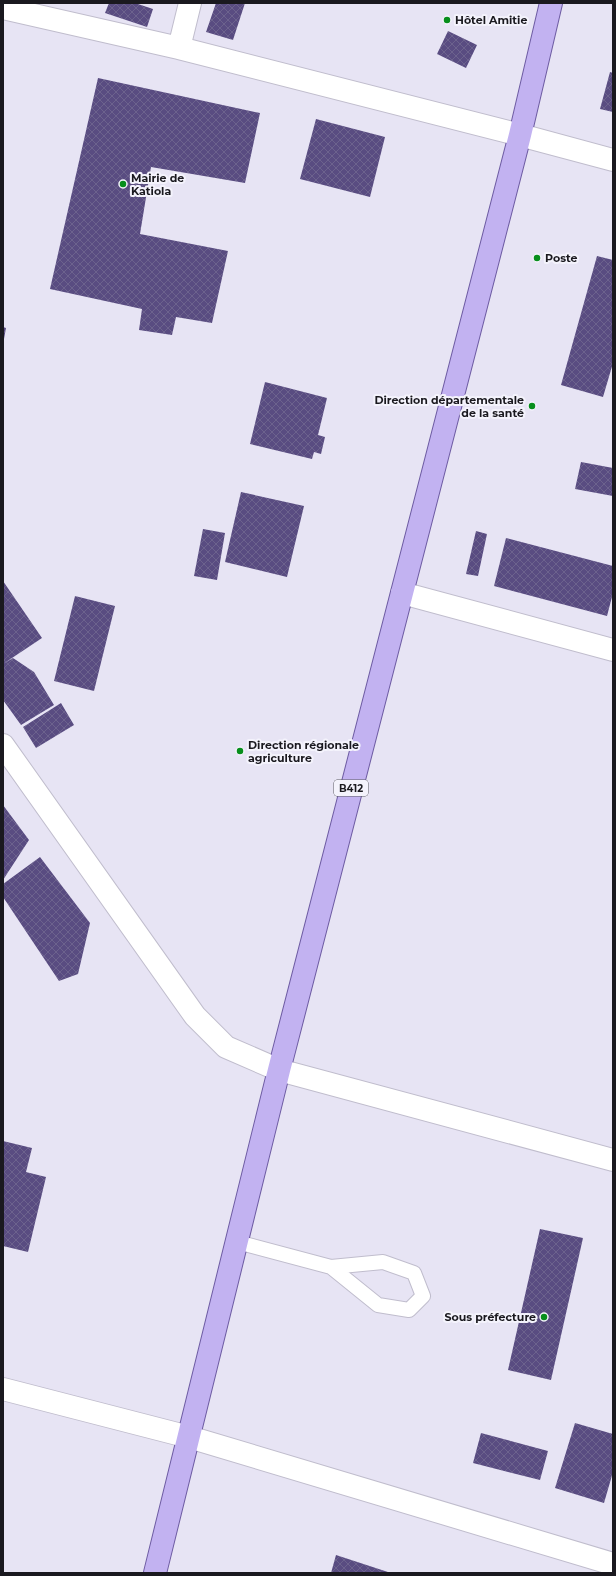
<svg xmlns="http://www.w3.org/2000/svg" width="616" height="1576" viewBox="0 0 616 1576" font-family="Montserrat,sans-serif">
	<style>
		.building { fill: url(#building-cross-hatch) }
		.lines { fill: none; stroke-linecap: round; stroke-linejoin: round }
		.lane-casing { stroke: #c0bdcd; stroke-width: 16 }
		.street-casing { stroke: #c0bdcd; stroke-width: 24 }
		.primary-casing { stroke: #6d5ba2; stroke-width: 24 }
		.lane { stroke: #fff; stroke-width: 14 }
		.street { stroke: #fff; stroke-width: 22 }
		.primary { stroke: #c2b2f1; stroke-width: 22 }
		.poi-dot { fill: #078e1c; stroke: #f4f3fc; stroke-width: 1.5 }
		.labels { text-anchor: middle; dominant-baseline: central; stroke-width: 4; stroke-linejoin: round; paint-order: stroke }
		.shield { fill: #f4f3fc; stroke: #5b5a61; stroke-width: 1 }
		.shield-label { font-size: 10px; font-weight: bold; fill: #1a191f }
		.poi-label { font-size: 11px; font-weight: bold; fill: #1a191f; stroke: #f4f3fc; text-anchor: start }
	</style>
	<defs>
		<pattern id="building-cross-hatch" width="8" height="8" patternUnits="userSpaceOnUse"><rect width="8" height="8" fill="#594c81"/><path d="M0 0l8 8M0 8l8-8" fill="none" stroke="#6c628d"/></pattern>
	</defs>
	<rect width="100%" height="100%" fill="#e7e4f4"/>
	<path class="building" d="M109 3H135L153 9 147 27 105 13Z
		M216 3H245L233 40 206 32Z
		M448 31 477 45 466 68 437 54Z
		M610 72 613 73V112L600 109Z
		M98 78 260 113 245 183 151 167 140 234 228 251 212 323 176 317 172 335 139 330 142 309 50 289Z
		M316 119 385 137 370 197 300 179Z
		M597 256 613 260V363L603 397 561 385Z
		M3 327 6 328 4 339H3Z
		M265 382 327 398 318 435 325 437 321 454 314 452 312 459 250 444Z
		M581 462 613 468V496L575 489Z
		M241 492 304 506 287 577 225 562Z
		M203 529 225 533 217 580 194 576Z
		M476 531 487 534 478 576 466 574Z
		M506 538 613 566V593L607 616 494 586Z
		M3 581 42 638 3 664Z
		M75 596 115 606 94 691 54 681Z
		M13 658 34 672 54 705 21 725 3 700V664Z
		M61 703 74 725 36 748 23 727Z
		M3 805 29 840 3 880Z
		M40 857 90 923 78 974 59 981 3 897V884Z
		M3 1141 32 1148 26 1172 46 1177 28 1252 3 1246Z
		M540 1229 583 1238 551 1380 508 1370Z
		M575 1423 613 1434V1472L604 1503 555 1488Z
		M481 1433 548 1451 540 1480 473 1463Z
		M336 1555 391 1573H331Z"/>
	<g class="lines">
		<g class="lane-casing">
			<path id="lane" d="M237 1242 331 1267 383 1262 414 1273 423 1296 409 1310 378 1305 331 1267"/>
		</g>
		<g class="street-casing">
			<path id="street" d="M3 8 179 48 520 135 613 160
				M179 48 190 3
				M402 593 613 650
				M3 745 195 1016 226 1047 279 1070 613 1160
				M3 1389 189 1437 613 1564"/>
		</g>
		<g class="primary-casing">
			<path id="primary" d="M155 1573 279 1070 520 135 551 3"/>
		</g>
		<use href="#lane" class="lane"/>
		<use href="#street" class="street"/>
		<use href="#primary" class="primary"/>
	</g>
	<g class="poi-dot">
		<circle cx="447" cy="20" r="4"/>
		<circle cx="123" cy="184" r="4"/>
		<circle cx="537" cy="258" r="4"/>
		<circle cx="532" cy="406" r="4"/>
		<circle cx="240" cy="751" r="4"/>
		<circle cx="544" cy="1317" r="4"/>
	</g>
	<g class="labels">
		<rect class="shield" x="334" y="780" width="34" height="16" rx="3"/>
		<g class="shield-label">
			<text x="351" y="788">B412</text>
		</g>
		<g class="poi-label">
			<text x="455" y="20">Hôtel Amitie</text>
			<text x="131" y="178">Mairie de<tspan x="131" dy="13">Katiola</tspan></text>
			<text x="545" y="258">Poste</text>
			<text x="524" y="400" text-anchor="end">Direction départementale<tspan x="524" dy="13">de la santé</tspan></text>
			<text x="248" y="745">Direction régionale<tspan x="248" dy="13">agriculture</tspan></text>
			<text x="536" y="1317" text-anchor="end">Sous préfecture</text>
		</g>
	</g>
	<rect width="616" height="1576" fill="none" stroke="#1a191f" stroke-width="8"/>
</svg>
